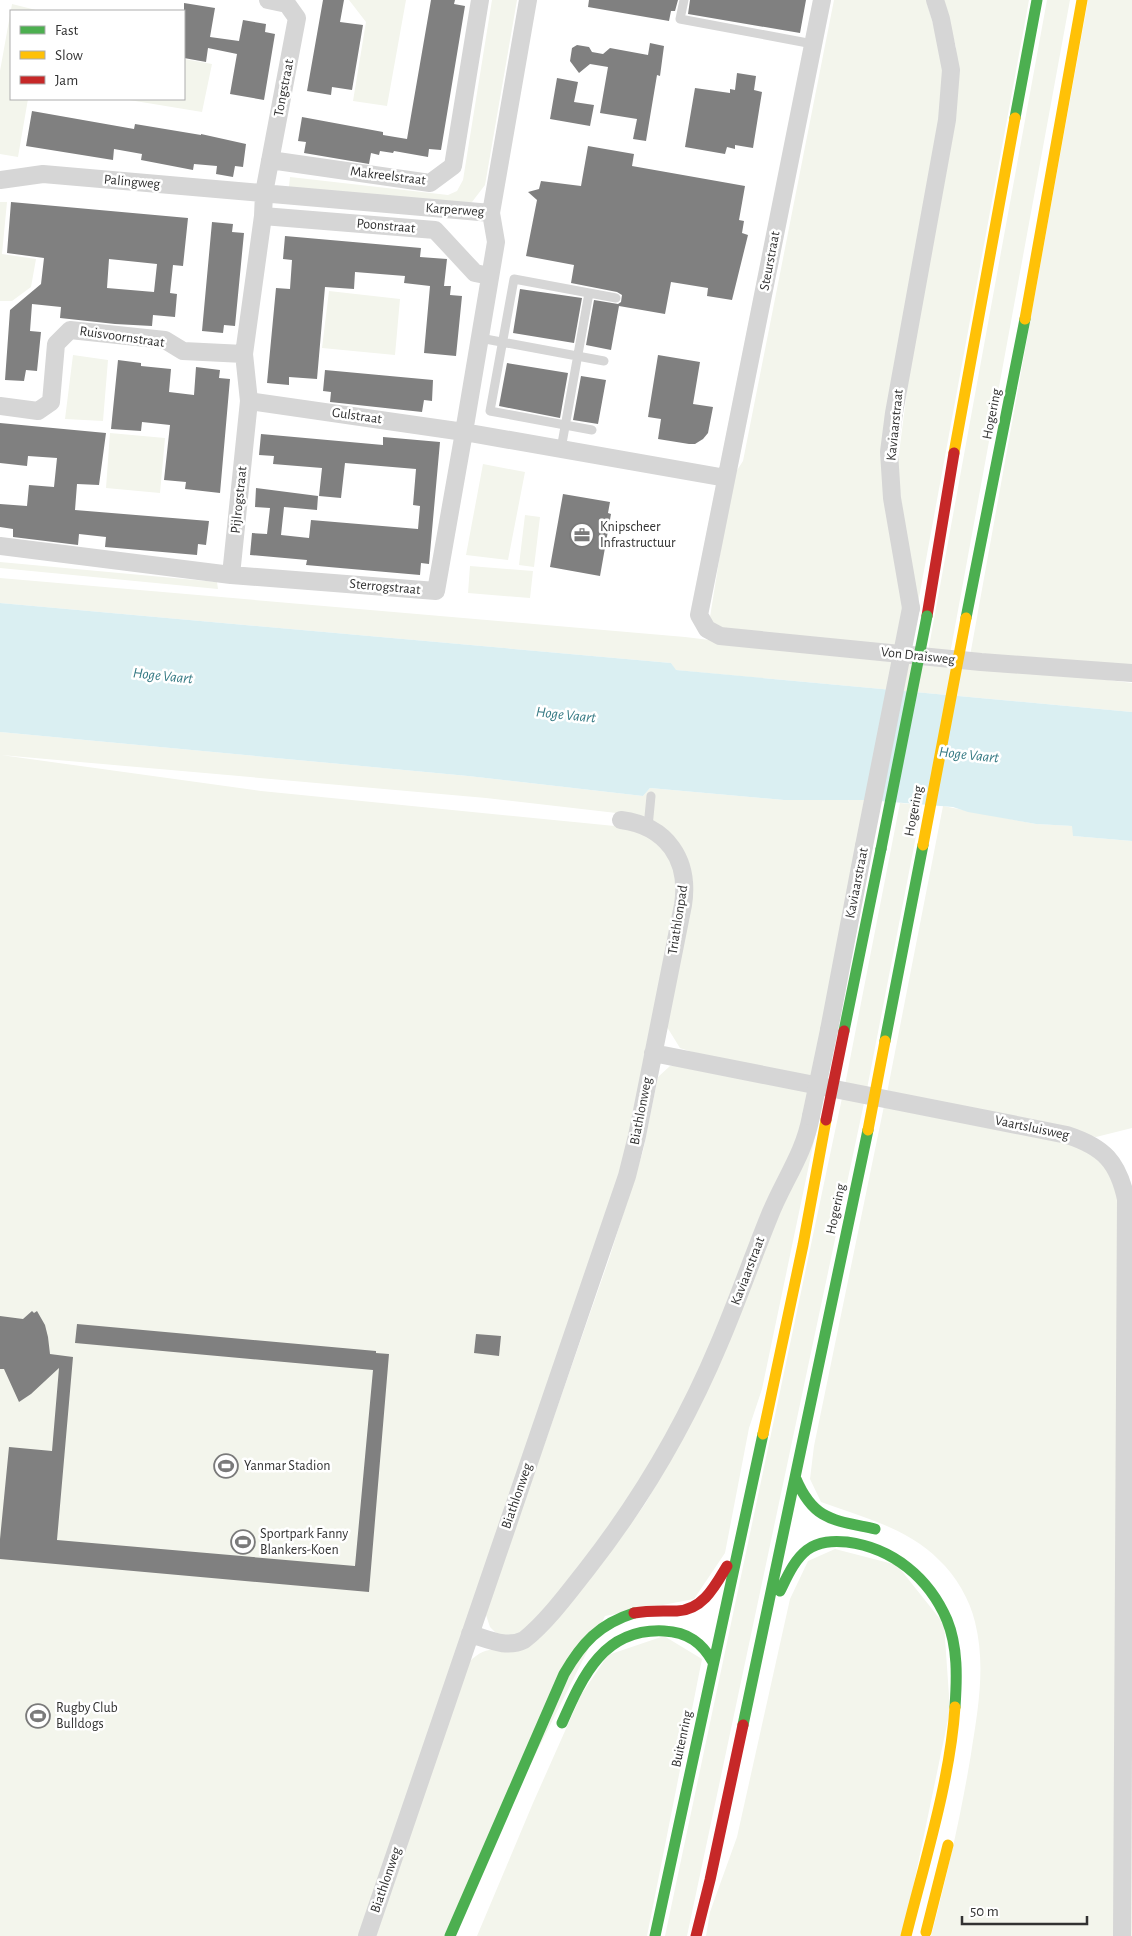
<svg xmlns="http://www.w3.org/2000/svg" width="1132" height="1936" viewBox="0 0 1132 1936" font-family="'Alegreya Sans',sans-serif">
	<style>
		.green { fill: #f3f5ec }
		.water { fill: #daeff2 }
		.building { fill: #808080; fill-rule: evenodd }
		.lines { fill: none; stroke-linecap: round; stroke-linejoin: round }
		.lane { stroke: #d6d6d6; stroke-width: 9 }
		.street { stroke: #d6d6d6; stroke-width: 18 }
		.fast { stroke: #4caf50; stroke-width: 11 }
		.slow { stroke: #ffc107; stroke-width: 11 }
		.jam { stroke: #c62828; stroke-width: 11 }
		.street-bridge { stroke: #d6d6d6; stroke-width: 18 }
		.fast-bridge { stroke: #4caf50; stroke-width: 11 }
		.slow-bridge { stroke: #ffc107; stroke-width: 11 }
		.jam-bridge { stroke: #c62828; stroke-width: 11 }
		.labels { text-anchor: middle; dominant-baseline: central; stroke-width: 5; stroke-linejoin: round; paint-order: stroke }
		.street-label { font-size: 14px; fill: #323232; stroke: #fff }
		.poi-label { font-size: 14px; fill: #323232; stroke: #fff; text-anchor: start }
		.water-label { font-size: 15px; font-style: italic; fill: #367a84; stroke: #fff }
	</style>
	<rect width="100%" height="100%" fill="#fff"/>
	<path class="green" d="M349 0H406L387 106 353 101 366 22Z
		M492 0H517L485 185 472 202 461 204 289 187 290 177 448 195 457 191 463 180Z
		M834 0H926L943 58V109L883 441 905 609 897 648 715 629 710 617 730 492 734 475 743 461Z
		M943 0H1029L916 614 897 469 909 375 957 83 956 47Z
		M1047 0H1070L950 654 928 652Z
		M1088 0H1132V671L970 656Z
		M12 4 40 11H11V99H28L18 157 0 154V71Z
		M184 59 212 64 202 112 123 99H184Z
		M0 202H7L2 254 36 259 31 287 12 301H0Z
		M329 291 400 299 395 355 322 348Z
		M73 355 108 360 103 421 65 419Z
		M110 433 165 438 160 493 106 488Z
		M483 464 525 472 508 560 466 555Z
		M525 515 540 517 534 567 519 565Z
		M0 562 217 582 218 589 0 568Z
		M470 566 533 571 530 598 468 593Z
		M0 578 685 637 718 641 1019 669 1132 683V712L675 670 671 663 0 603Z
		M0 732 468 776 643 796 650 788 784 800H867L813 1078 698 1054 680 1048 667 1027 691 902 692 883 688 862 625 814 486 798 1 755 261 791 635 828C664 846 669 850 679 884L627 1156 362 1936H0Z
		M900 803 922 805 867 1089 845 1085Z
		M943 806 1036 824 1073 826V836L1132 841V1128L1096 1137 1082 1135 887 1093Z
		M684 1065 811 1092 802 1138 713 1347 630 1504 527 1633 504 1637 495 1632 490 1627 486 1615 489 1603 609 1259 643 1151 658 1077 670 1066Z
		M842 1098 864 1103 687 1936H665Z
		M884 1106 1043 1137 1083 1147 1102 1161 1116 1185 1132 1411V1936H931C947 1876 961 1815 971 1754 978 1710 986 1666 975 1622 970 1600 956 1576 939 1560 908 1528 862 1517 821 1502L810 1479 814 1446Z
		M815 1136 762 1389 749 1428 725 1553 694 1599 605 1616 444 1936H376L468 1663C486 1645 495 1650 519 1651L597 1570 645 1504 658 1481 770 1231Z
		M835 1549 897 1565 944 1624 950 1710 903 1936H706L710 1912 737 1837 790 1599 808 1561Z
		M664 1636 702 1659 647 1936H477L533 1803 581 1695 608 1655Z"/>
	<path class="water" d="M0 603 671 663 676 670 1132 712V841L1073 836 1072 826 1036 824 968 812 953 807 867 800H784L650 788 643 796 468 776 0 732Z"/>
	<path class="building" d="M323 0H344L340 22 363 25 352 90 332 87 331 95 307 91Z
		M431 0H455L454 4 465 6 441 150 429 149 428 157 394 151 393 153 380 151 379 155 371 153 369 164 304 153 306 142 298 141 302 117 383 132V135L407 139Z
		M589 0H678L675 11H671L669 21 588 7Z
		M690 0H806L800 33 688 14Z
		M184 3 215 8 210 37 239 41 243 20 266 24 265 32 275 34 264 100 230 94 237 54 208 48 206 62 184 58Z
		M650 43 664 46 660 76 657 75 646 141 633 139 637 119 600 113 608 67 590 64 579 73 570 61 572 48 577 45 589 47 592 52 603 54 610 48 648 55Z
		M737 73 756 76 754 90 762 92 753 148 735 145V149L727 147 725 154 685 147 695 88 730 93V89L735 90Z
		M557 78 578 82 574 102 594 105 590 126 550 119Z
		M32 111 134 129 135 124 201 135V134L246 144 243 167 235 166 233 177 216 174 217 166 194 164 193 170 141 160 142 154 114 149 113 160 26 146Z
		M588 146 634 154 632 166 745 186 739 220 744 221 742 233 748 235 732 300 707 296 708 288 671 282 665 314 619 306 611 350 586 345 594 300 618 304 621 302 622 295 617 292 571 283 574 265 526 256 537 200 528 192 539 189 541 181 581 186Z
		M11 202 188 218 183 266 173 265 170 293 177 294 175 317 153 315 152 326 115 324 60 318 61 307 32 304 30 331 41 332 37 371 26 370 24 381 5 380 10 310 41 284 44 258 7 253ZM109 259 157 264 154 292 107 288Z
		M212 222 233 224 232 232 244 233 235 326 224 325 223 333 202 331Z
		M285 236 421 248 420 257 447 259 444 286H451L450 295 462 296 456 356 424 353 430 286 404 283 405 276 355 272 354 289 325 287 317 379 289 377V385L267 383 276 288 290 289 292 260 283 259Z
		M520 289 582 298 574 343 513 333Z
		M658 355 700 362 693 404 713 407 708 433 703 439 695 444H689L658 439 661 419 648 417Z
		M118 360 141 363V366L171 369 169 392 194 395 196 367 220 370 219 378 230 379 220 493 185 489 186 482 164 480 170 425 142 422 141 431 111 429Z
		M507 363 568 373 560 418 499 406Z
		M325 370 433 380 432 401 424 400 422 412 330 402 331 392 323 391Z
		M581 376 606 380 598 424 573 420Z
		M0 423 106 433 99 485 77 484 75 510 209 521 206 545 198 544 197 555 105 547 106 537 79 534 78 545 13 537V529L0 527V504L27 506 29 485 54 487 57 458 28 456 27 466 0 463Z
		M261 434 383 445V437L440 442 429 564 421 563 420 575 306 565 307 560 250 555 252 533 267 534 270 508 255 507 256 488 318 496 317 510 284 507 281 535 309 538 311 520 418 529 420 506 413 505 416 469 345 463 341 498 319 496 322 468 273 464 274 456 259 455Z
		M563 494 610 502 608 513 611 514 600 576 550 567Z
		M32 1311 34 1313 37 1311 45 1325 48 1337 50 1354 73 1357 57 1540 355 1566 373 1370 75 1343 77 1324 376 1351V1353L389 1354 369 1592 0 1559V1539L9 1447 52 1451 59 1368 31 1394 19 1402 4 1369H0V1316L23 1319Z
		M476 1334 501 1336 499 1356 474 1353Z"/>
	<g class="lines">
		<path class="lane" d="M684 0 680 19 813 44
			M480 338 604 361
			M592 430 490 411 514 279 616 298
			M561 449 589 293
			M648 827 651 796"/>
		<path class="street" d="M528 0 491 213 496 242 464 432 726 478
			M822 0 699 615 707 629 720 636 981 662 1132 673
			M270 160 430 183 453 166 480 0
			M0 180 43 174 491 213
			M263 216 435 230 475 273 490 276
			M0 406 38 411 51 402 56 344 70 330 165 340 183 351 244 354
			M0 546 231 575 249 401 244 354 263 216 264 193 297 18 287 4 268 0
			M231 575 436 591 464 432 249 401
			M911 608 892 498 889 452 894 413 947 120 951 70 941 19 935 0
			M829 1030 864 846
			M653 1053 1067 1135C1104 1147 1118 1162 1126 1199L1122 1936
			M470 1634C488 1639 506 1649 524 1640 546 1623 569 1592 587 1569 641 1500 685 1425 719 1344 737 1302 752 1259 769 1217 783 1181 804 1155 811 1116
			M367 1936 627 1176 637 1136 683 905C690 860 667 826 621 820"/>
		<path class="fast" d="M1015 118 1037 0
			M966 618 1025 319
			M844 1031 881 849
			M885 1041 923 845
			M796 1479C814 1521 834 1520 875 1529
			M780 1591C787 1577 794 1560 807 1550 819 1541 833 1541 847 1542 893 1548 929 1578 947 1620 958 1647 957 1678 955 1707
			M562 1723C583 1675 604 1628 664 1631 688 1632 702 1643 713 1662
			M743 1725 868 1130
			M450 1936 564 1674C582 1643 599 1624 634 1613
			M655 1936 763 1434"/>
		<path class="slow" d="M1025 319 1082 0
			M954 453 1015 118
			M763 1434 803 1245 826 1120
			M926 1932 948 1845
			M906 1936C924 1863 950 1782 955 1707"/>
		<path class="jam" d="M927 616 954 453
			M634 1613C649 1610 662 1611 677 1611 703 1610 715 1586 727 1566
			M696 1936 710 1880 743 1725"/>
		<path class="street-bridge" d="M864 846 911 608
			M811 1116 829 1030"/>
		<path class="fast-bridge" d="M881 849 927 616"/>
		<path class="slow-bridge" d="M923 845 966 618
			M868 1130 885 1041"/>
		<path class="jam-bridge" d="M826 1120 844 1031"/>
	</g>
	<defs>
		<g id="office-ring" transform="scale(1.25)"><circle r="9.5" fill="#fff" stroke="#7a7a7a" stroke-width="1.5"/><path d="M-6-3h4V-5.5h4V-3h4V5H-6ZM-1-4.5V-3h2v-1.5ZM-6 0V1H6V0Z" fill="#7a7a7a"/></g>
		<g id="stadium-ring" transform="scale(1.25)"><circle r="9.5" fill="#fff" stroke="#7a7a7a" stroke-width="1.5"/><path d="M0-5a6.5 5 0 1 0 0 10a6.5 5 0 1 0 0-10ZM-3.5-1.8h7v3.6h-7Z" fill="#7a7a7a"/></g>
	</defs>
	<g fill-rule="evenodd">
		<use href="#office-ring" x="582" y="535"/>
		<use href="#stadium-ring" x="226" y="1466"/>
		<use href="#stadium-ring" x="243" y="1542"/>
		<use href="#stadium-ring" x="38" y="1716"/>
	</g>
	<g class="labels">
		<g class="street-label">
			<text transform="translate(284 88) rotate(-79)">Tongstraat</text>
			<text transform="translate(388 176) rotate(7)">Makreelstraat</text>
			<text transform="translate(132 182) rotate(5)">Palingweg</text>
			<text transform="translate(455 210) rotate(4)">Karperweg</text>
			<text transform="translate(386 226) rotate(5)">Poonstraat</text>
			<text transform="translate(770 261) rotate(-79)">Steurstraat</text>
			<text transform="translate(122 337) rotate(8)">Ruisvoornstraat</text>
			<text transform="translate(992 414) rotate(-79)">Hogering</text>
			<text transform="translate(357 416) rotate(8)">Gulstraat</text>
			<text transform="translate(895 425) rotate(-84)">Kaviaarstraat</text>
			<text transform="translate(239 500) rotate(-84)">Pijlrogstraat</text>
			<text transform="translate(385 587) rotate(5)">Sterrogstraat</text>
			<text transform="translate(918 656) rotate(6)">Von Draisweg</text>
			<text transform="translate(914 811) rotate(-79)">Hogering</text>
			<text transform="translate(857 883) rotate(-79)">Kaviaarstraat</text>
			<text transform="translate(678 920) rotate(-81)">Triathlonpad</text>
			<text transform="translate(641 1111) rotate(-79)">Biathlonweg</text>
			<text transform="translate(1032 1128) rotate(12)">Vaartsluisweg</text>
			<text transform="translate(836 1209) rotate(-78)">Hogering</text>
			<text transform="translate(748 1271) rotate(-69)">Kaviaarstraat</text>
			<text transform="translate(517 1496) rotate(-71)">Biathlonweg</text>
			<text transform="translate(682 1739) rotate(-78)">Buitenring</text>
			<text transform="translate(386 1880) rotate(-71)">Biathlonweg</text>
		</g>
		<g class="poi-label">
			<text x="600" y="527">Knipscheer<tspan x="600" dy="16">Infrastructuur</tspan></text>
			<text x="244" y="1466">Yanmar Stadion</text>
			<text x="260" y="1534">Sportpark Fanny<tspan x="260" dy="16">Blankers-Koen</tspan></text>
			<text x="56" y="1708">Rugby Club<tspan x="56" dy="16">Bulldogs</tspan></text>
		</g>
		<g class="water-label">
			<text transform="translate(163 676) rotate(6)">Hoge Vaart</text>
			<text transform="translate(566 715) rotate(6)">Hoge Vaart</text>
			<text transform="translate(969 755) rotate(6)">Hoge Vaart</text>
		</g>
	</g>
	<rect x="10" y="10" width="175" height="90" fill="#ffffff" stroke="#adadad"/>
	<rect x="20" y="26" width="25" height="8" fill="#4caf50" stroke="#adadad"/>
	<text x="55" y="35" font-size="15" fill="#323232">Fast</text>
	<rect x="20" y="51" width="25" height="8" fill="#ffc107" stroke="#adadad"/>
	<text x="55" y="60" font-size="15" fill="#323232">Slow</text>
	<rect x="20" y="76" width="25" height="8" fill="#c62828" stroke="#adadad"/>
	<text x="55" y="85" font-size="15" fill="#323232">Jam</text>
	<path d="M962 1916v8h125v-8" fill="none" stroke="#323232" stroke-width="2.5"/>
	<text x="970" y="1916" font-size="15" fill="#323232" stroke="#ffffff" stroke-width="4" paint-order="stroke">50 m</text>
</svg>
